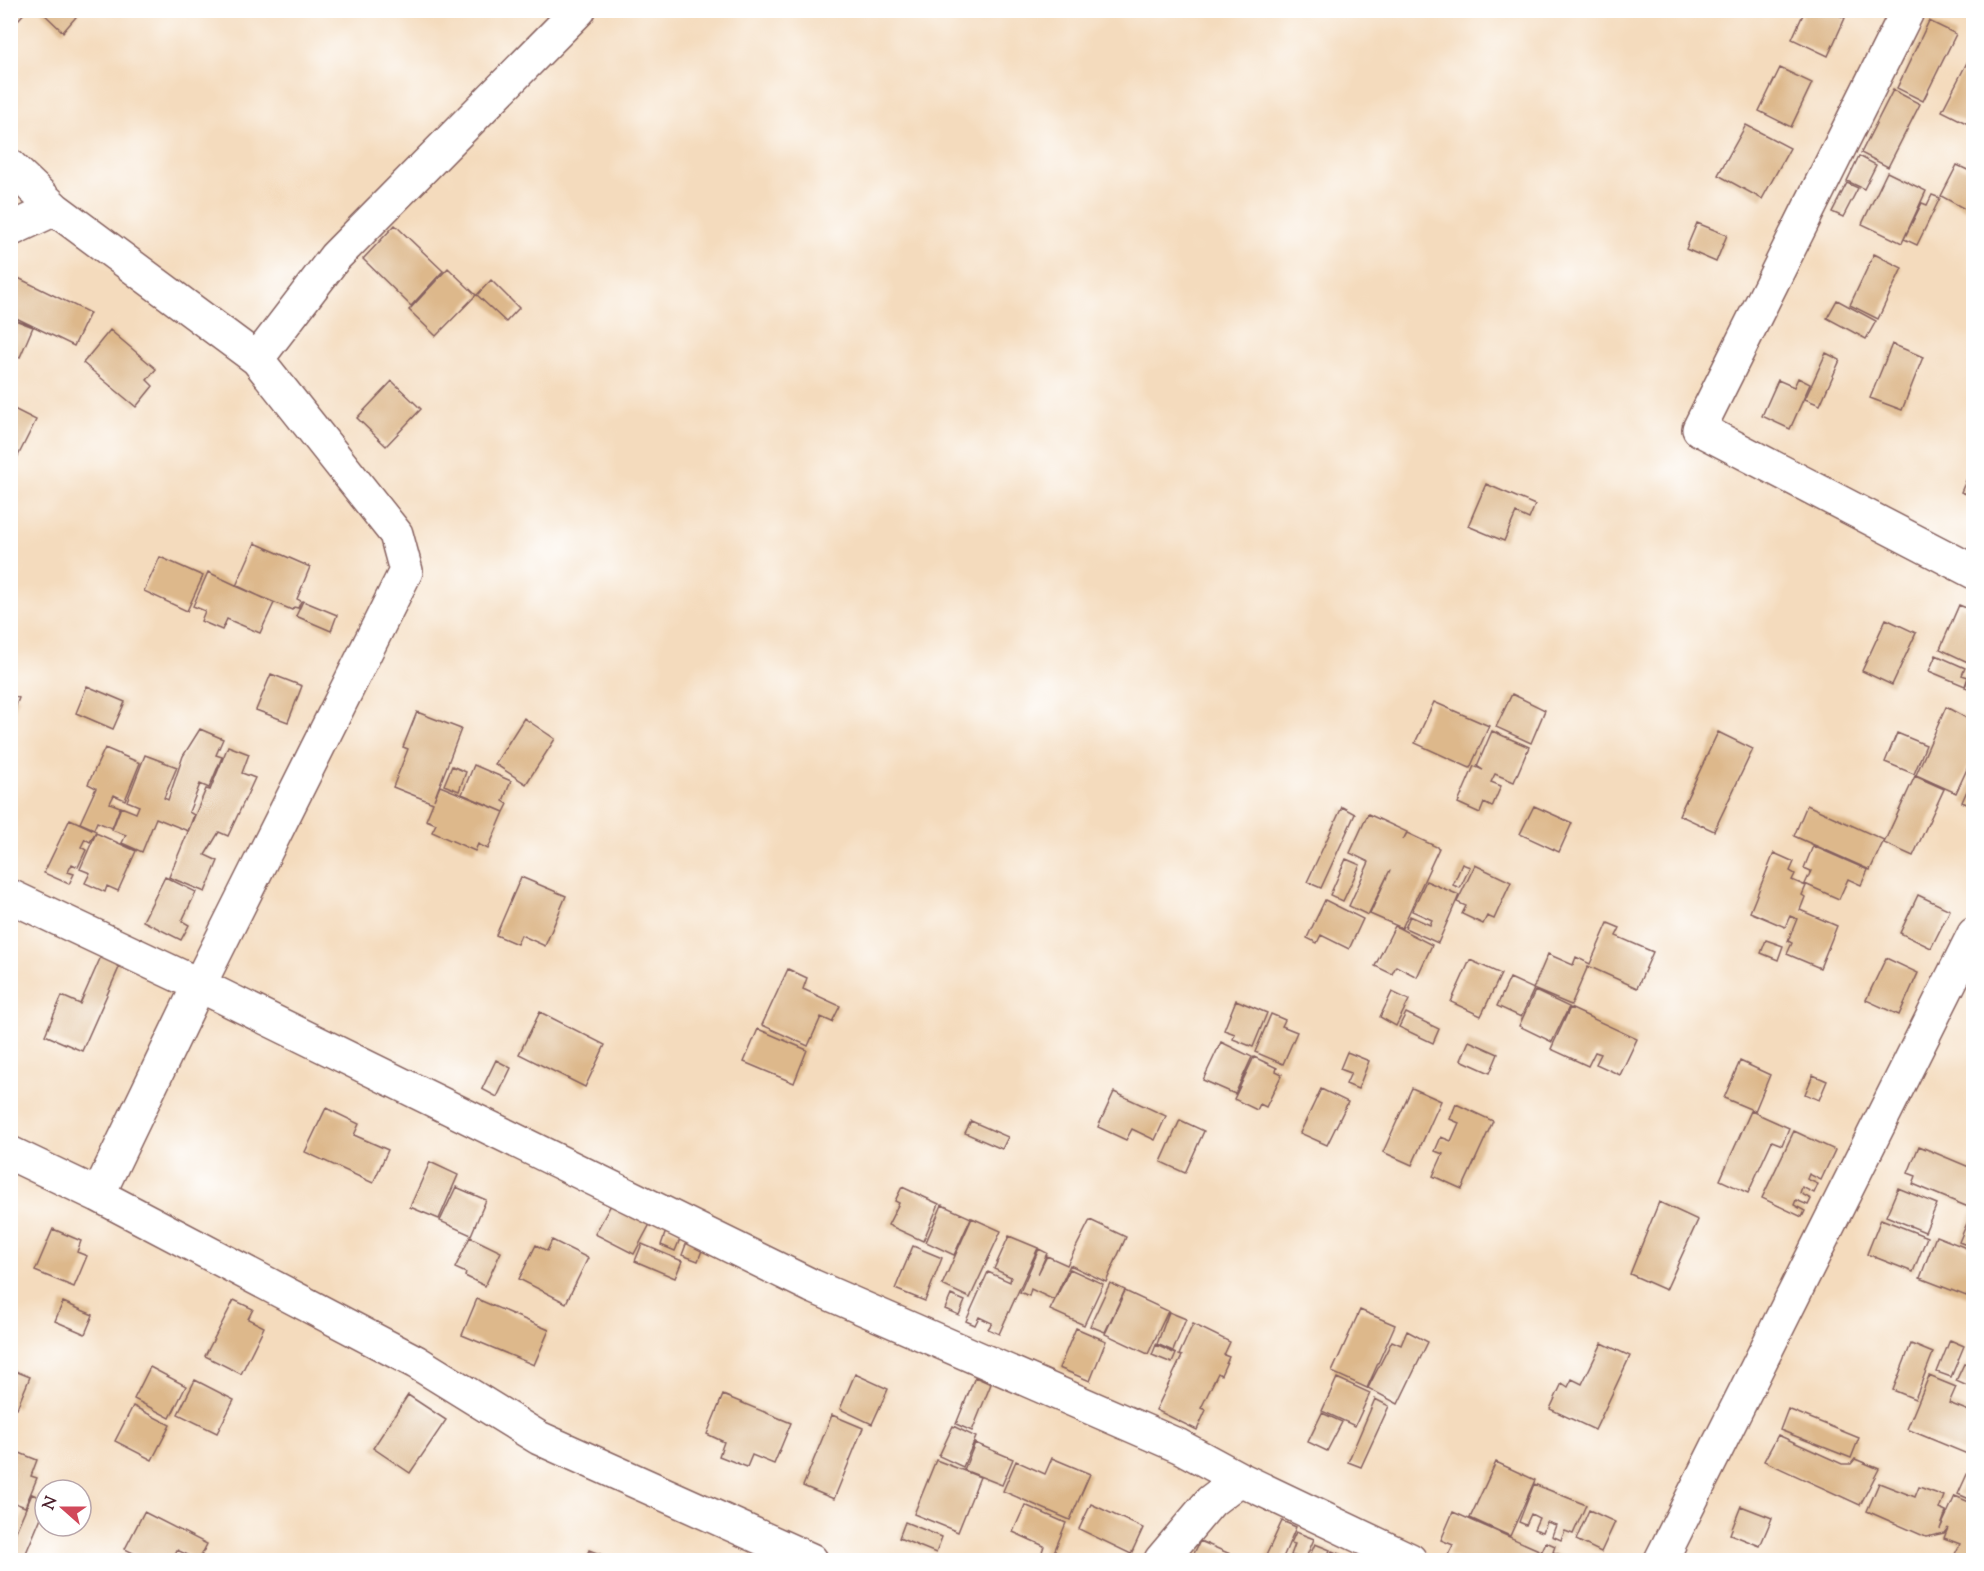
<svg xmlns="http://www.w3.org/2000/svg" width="1984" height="1571" viewBox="0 0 1984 1571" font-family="'Sorts Mill Goudy',serif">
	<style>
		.building { fill: #ddb88b }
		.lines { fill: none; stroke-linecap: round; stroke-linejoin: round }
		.minor-casing { stroke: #86615e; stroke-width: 36 }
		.minor { stroke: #fff; stroke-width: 33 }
	</style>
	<rect width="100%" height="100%" fill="#fff"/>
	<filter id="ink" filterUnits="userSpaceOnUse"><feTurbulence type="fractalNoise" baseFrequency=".0167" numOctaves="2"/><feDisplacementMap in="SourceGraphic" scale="12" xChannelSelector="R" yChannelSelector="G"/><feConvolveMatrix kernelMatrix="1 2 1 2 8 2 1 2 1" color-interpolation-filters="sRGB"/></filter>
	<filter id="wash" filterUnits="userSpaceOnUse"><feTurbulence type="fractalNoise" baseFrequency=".008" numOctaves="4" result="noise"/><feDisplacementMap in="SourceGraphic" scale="24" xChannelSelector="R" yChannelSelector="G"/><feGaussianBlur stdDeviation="1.35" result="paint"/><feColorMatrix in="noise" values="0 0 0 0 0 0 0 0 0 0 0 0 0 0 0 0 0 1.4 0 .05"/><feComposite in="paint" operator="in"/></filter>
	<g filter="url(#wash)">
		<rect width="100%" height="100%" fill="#f4dbbd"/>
		<g id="blocks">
			<path class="building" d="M10 10H27L10 29Z
				M40 10H82L63 32Z
				M1805 10H1829L1845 18 1828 56 1792 39Z
				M1929 21 1956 34 1923 101 1897 88Z
				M1974 49V127L1942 111Z
				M1780 68 1812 83 1791 127 1759 111Z
				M1893 90 1920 104 1888 167 1861 153Z
				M1746 125 1790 148 1762 199 1718 175Z
				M1859 156 1876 165 1864 189 1847 181Z
				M1957 165 1974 173V214L1941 196Z
				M1887 172 1926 191 1902 243 1862 224Z
				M1847 183 1858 188 1843 217 1832 212Z
				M1932 195 1940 198 1917 245 1904 239 1922 203 1927 205Z
				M1697 223 1727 235 1716 262 1686 249Z
				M395 225 443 271 411 306 363 259Z
				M1874 254 1902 268 1878 319 1850 305Z
				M448 268 476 295 436 336 409 310Z
				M10 274 90 313 74 346 10 315Z
				M491 280 519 308 506 322 477 295Z
				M1837 300 1876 321 1866 339 1827 318Z
				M10 318 33 327 20 357 10 353Z
				M110 330 156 369 147 380 153 386 136 407 83 363Z
				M1892 344 1923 357 1902 410 1870 398Z
				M1826 353 1840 360 1820 405 1805 399Z
				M1798 378 1810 384 1790 429 1762 416 1778 380 1794 387Z
				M392 381 421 409 386 446 357 418Z
				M10 407 36 420 10 472Z
				M1974 462V497L1961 492Z
				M1486 484 1535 505 1529 519 1516 513 1504 541 1468 526Z
				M255 543 310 567 297 599 301 601 298 608 294 607 292 610 236 586Z
				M160 557 203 576 187 611 144 591Z
				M208 572 274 603 260 633 227 619 222 630 201 621 205 611 193 606Z
				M303 601 337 615 331 631 296 616Z
				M1959 605 1974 611 1972 664 1940 649Z
				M1886 619 1916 633 1892 685 1862 671Z
				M1936 655 1965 668 1962 675 1968 677 1965 686 1929 671Z
				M1973 668H1974V690L1965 687Z
				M271 674 302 686 288 722 256 710Z
				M87 686 125 702 113 729 76 713Z
				M1512 694 1545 710 1531 743 1496 727Z
				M10 695 19 698 11 718H10Z
				M1434 702 1489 726 1470 768 1415 743Z
				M1946 707 1974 722V754L1956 793 1916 775Z
				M417 712 461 729 434 800 440 786 504 812 488 849 478 844 475 851 432 832 436 824 426 820 433 803 393 787 408 749 403 747Z
				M524 718 555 739 526 784 495 764Z
				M200 729 223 739 216 755 222 757 209 788 200 784 189 812 194 815 188 831 156 818 142 852 122 843 126 835 112 830 121 807 136 813 139 806 127 801 145 755 177 767 164 798 168 800 183 756Z
				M1492 731 1529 747 1514 782 1495 774 1491 782 1501 786 1492 807 1484 803 1480 813 1458 803 1474 766 1483 770 1477 766Z
				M1718 732 1753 749 1714 831 1679 815Z
				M1897 733 1926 745 1914 774 1885 762Z
				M228 746 249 754 242 773 255 778 228 836 219 832 205 855 218 861 205 892 169 877 206 789 210 790Z
				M105 748 140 763 125 800 114 795 110 803 120 807 112 828 97 822 94 829 80 823 96 788 88 784Z
				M474 765 511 781 503 801 508 804 504 812 462 794Z
				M452 766 466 772 459 791 444 785Z
				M1974 775V807L1962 802Z
				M1915 776 1944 789 1913 856 1884 843Z
				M1807 805 1884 840 1870 870 1794 836Z
				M1534 806 1572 823 1559 852 1520 834Z
				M1342 807 1355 814 1321 888 1307 882Z
				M1368 814 1407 832 1403 840 1407 833 1439 848 1402 928 1370 914 1390 870 1368 915 1349 906 1369 862 1350 853Z
				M70 819 96 831 90 842 85 839 81 847 86 850 78 867 72 864 68 872 74 874 69 884 44 873Z
				M96 833 136 851 118 891 107 886 105 892 85 883 90 873 80 869Z
				M1813 846 1868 870 1861 885 1848 879 1839 899 1805 884 1811 871 1804 868Z
				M1774 853 1794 862 1790 871 1795 874 1792 880 1806 886 1802 895 1805 897 1800 910 1837 926 1820 968 1787 954 1792 943 1788 941 1797 919 1790 916 1785 927 1750 912Z
				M1346 859 1360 865 1343 901 1330 895Z
				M1462 864 1470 867 1460 888 1453 885Z
				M1475 865 1511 882 1494 919 1487 916 1483 924 1462 914 1466 906 1457 902Z
				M165 877 196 892 182 921 189 925 181 940 143 921Z
				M521 877 566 896 545 946 521 935 517 944 496 935Z
				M1426 881 1459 895 1438 943 1405 928 1410 916 1430 925 1432 920 1412 911Z
				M1918 895 1950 910 1931 948 1900 933Z
				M1325 900 1363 919 1349 949 1321 935 1317 943 1307 938Z
				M1608 923 1620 928 1616 936 1653 952 1637 988 1588 966 1571 1005 1533 989 1548 954 1573 965 1576 957 1590 964Z
				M1395 926 1432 945 1417 977 1396 966 1392 974 1375 966Z
				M1766 940 1783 946 1778 960 1761 953Z
				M103 952 122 961 82 1051 45 1035 62 996 80 1004Z
				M1886 958 1918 973 1899 1015 1866 1000Z
				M1470 960 1501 974 1481 1016 1451 1002Z
				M788 969 807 978 803 989 840 1006 832 1022 821 1017 808 1046 762 1025Z
				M1510 978 1534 989 1521 1017 1497 1006Z
				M1535 991 1569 1007 1552 1042 1519 1026Z
				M1392 992 1409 1000 1396 1026 1380 1017Z
				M1236 1000 1267 1013 1253 1047 1233 1039 1235 1034 1224 1030Z
				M1570 1008 1637 1039 1620 1075 1596 1064 1601 1054 1595 1052 1588 1066 1551 1049Z
				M540 1012 605 1045 585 1087 519 1054Z
				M1406 1013 1439 1029 1433 1043 1399 1027Z
				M1271 1014 1285 1020 1282 1026 1297 1032 1283 1064 1255 1052Z
				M758 1029 807 1050 794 1083 744 1062Z
				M1469 1041 1498 1054 1490 1073 1461 1060Z
				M1221 1042 1252 1057 1235 1094 1203 1080Z
				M1347 1052 1369 1061 1358 1089 1346 1084 1351 1073 1340 1069Z
				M1254 1057 1277 1068 1276 1071 1282 1074 1266 1107 1260 1104 1257 1110 1234 1099Z
				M496 1060 511 1068 497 1097 482 1089Z
				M1740 1061 1770 1075 1755 1111 1724 1098Z
				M1813 1075 1827 1081 1819 1100 1805 1094Z
				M1412 1088 1441 1101 1412 1165 1383 1152Z
				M1321 1089 1348 1102 1327 1145 1300 1133Z
				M1114 1092 1166 1116 1155 1140 1132 1129 1126 1140 1098 1127Z
				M1456 1104 1493 1121 1462 1189 1433 1176 1443 1154 1435 1151 1441 1137 1451 1141 1459 1123 1450 1119Z
				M326 1108 359 1124 354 1135 388 1150 373 1183 305 1152Z
				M1751 1111 1789 1128 1782 1145 1772 1141 1748 1193 1720 1180Z
				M1180 1120 1204 1131 1185 1173 1161 1162Z
				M971 1121 1008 1137 1002 1149 965 1133Z
				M1794 1131 1835 1150 1821 1180 1809 1174 1807 1179 1818 1184 1814 1193 1802 1187 1800 1193 1811 1199 1808 1205 1796 1200 1794 1205 1805 1211 1802 1217 1762 1198Z
				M1919 1146 1974 1169V1248L1959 1242 1973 1209 1913 1184 1916 1176 1908 1173Z
				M430 1162 458 1175 439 1219 410 1207Z
				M456 1187 486 1200 471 1235 440 1221Z
				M902 1187 939 1204 923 1241 888 1225 899 1203 895 1201Z
				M1898 1188 1937 1204 1925 1232 1886 1216Z
				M1659 1202 1698 1220 1666 1290 1630 1274Z
				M612 1203 650 1224 634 1254 595 1234Z
				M942 1205 971 1218 954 1255 926 1242Z
				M972 1218 1001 1231 970 1298 942 1285Z
				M1881 1219 1927 1237 1913 1272 1867 1254Z
				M1090 1220 1126 1237 1106 1282 1070 1265 1054 1300 1031 1289 1029 1296 1020 1292 1039 1249 1047 1253 1038 1274 1047 1256 1067 1265Z
				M667 1228 682 1234 675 1251 661 1245Z
				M53 1229 81 1241 77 1252 87 1256 74 1287 35 1271Z
				M1009 1236 1038 1248 999 1334 988 1329 992 1323 979 1317 975 1325 966 1321 988 1272 1010 1282 1011 1277 994 1269Z
				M1936 1236 1974 1251V1299L1920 1278Z
				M470 1237 501 1252 485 1286 465 1276 466 1273 455 1268Z
				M688 1239 704 1245 698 1261 682 1255Z
				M552 1240 588 1258 566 1303 519 1279 536 1245 547 1251Z
				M642 1244 682 1261 675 1278 635 1261Z
				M913 1246 942 1258 925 1301 895 1289Z
				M1070 1269 1103 1284 1084 1325 1050 1310Z
				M1110 1283 1125 1290 1105 1332 1090 1326Z
				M1125 1291 1168 1311 1148 1354 1105 1334Z
				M951 1295 965 1301 959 1315 945 1309Z
				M477 1299 549 1330 534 1365 462 1335Z
				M234 1300 253 1309 248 1319 264 1327 241 1374 205 1356Z
				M63 1302 93 1315 85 1334 55 1321Z
				M1360 1310 1395 1325 1367 1388 1332 1372Z
				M1169 1312 1186 1319 1173 1351 1157 1344Z
				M1193 1324 1230 1342 1224 1355 1229 1357 1221 1375 1218 1373 1201 1408 1206 1410 1197 1430 1156 1410 1182 1356 1179 1355Z
				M1076 1328 1106 1341 1090 1381 1059 1368Z
				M1407 1331 1428 1342 1398 1404 1368 1388 1392 1341 1401 1345Z
				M1950 1340 1964 1346 1951 1377 1937 1372Z
				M1602 1343 1630 1356 1595 1430 1550 1409 1562 1383 1568 1387 1572 1379 1582 1384Z
				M1911 1344 1933 1353 1915 1399 1893 1390Z
				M1156 1345 1176 1354 1172 1363 1152 1355Z
				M1974 1352V1389L1956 1381 1964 1364 1968 1365Z
				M150 1367 186 1386 170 1418 134 1399Z
				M10 1369 30 1377 17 1408 10 1405Z
				M855 1374 888 1389 872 1424 840 1409Z
				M1929 1376 1956 1387 1949 1403 1974 1413 1972 1456 1907 1429Z
				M975 1377 991 1384 972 1431 956 1424Z
				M1337 1378 1370 1393 1355 1426 1322 1411Z
				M195 1380 234 1400 217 1433 178 1414Z
				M408 1395 446 1420 410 1473 373 1448Z
				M723 1395 791 1423 774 1464 752 1455 747 1467 719 1456 724 1442 707 1434Z
				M1375 1399 1389 1406 1361 1467 1348 1462Z
				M133 1406 170 1425 152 1460 115 1441Z
				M1788 1409 1859 1438 1851 1458 1780 1430Z
				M1322 1413 1342 1422 1327 1451 1308 1442Z
				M832 1415 863 1428 834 1499 803 1486Z
				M953 1426 976 1437 963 1467 939 1456Z
				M1778 1435 1842 1464H1851L1855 1459 1879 1469 1860 1505 1764 1461Z
				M975 1443 1013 1459 1002 1485 964 1470Z
				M10 1449 37 1460 31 1476 37 1478 25 1507 10 1501Z
				M1052 1458 1090 1474 1070 1520 1003 1491 1016 1461 1045 1474Z
				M1974 1459V1501L1958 1494Z
				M936 1460 980 1477 958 1532 914 1514Z
				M1496 1462 1535 1480 1510 1536 1470 1518Z
				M1879 1483 1915 1497 1919 1487 1944 1496 1939 1509 1946 1512 1940 1529 1955 1496 1974 1504V1553L1971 1560 1955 1554 1960 1544 1944 1538 1948 1528 1944 1533 1926 1537 1867 1511Z
				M1534 1484 1586 1505 1573 1534 1565 1531 1561 1540 1552 1536 1556 1525 1547 1522 1543 1532 1534 1529 1539 1518 1531 1514 1526 1525 1519 1522Z
				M32 1494 45 1500V1508L23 1560H20L10 1556V1545Z
				M1091 1504 1143 1528 1131 1554 1079 1529Z
				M1025 1505 1066 1523 1052 1557 1042 1552 1044 1546 1013 1532Z
				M1741 1506 1772 1518 1760 1546 1730 1534Z
				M1589 1510 1615 1522 1601 1552 1576 1540Z
				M144 1512 207 1544 199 1560 177 1550 172 1560H147L125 1549Z
				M1453 1512 1541 1551 1537 1560H1460L1448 1555 1453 1545 1441 1540Z
				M1282 1521 1296 1527 1282 1560H1264Z
				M905 1522 942 1537 936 1553 899 1538Z
				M1296 1532 1314 1539 1305 1560 1291 1555 1295 1544 1291 1543Z
				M1200 1541 1244 1560H1191Z
				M1546 1542 1555 1546 1553 1552 1563 1556 1561 1560H1538Z
				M1315 1544 1330 1550 1326 1560H1308Z
				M589 1550 615 1560H585Z
				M1332 1551 1344 1556 1342 1560H1328Z"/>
		</g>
	</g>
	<g filter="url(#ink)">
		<use href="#blocks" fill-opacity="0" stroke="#86615e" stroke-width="1.5"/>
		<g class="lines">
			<g class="minor-casing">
				<path id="minor" d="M1908 10 1699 429 1974 572
					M10 166 55 209
					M10 230 55 209 257 359 396 534 406 571 199 985 98 1195
					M257 359 335 257 579 10
					M10 896 199 985 812 1286 1179 1446 1240 1479 1410 1560
					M10 1153 98 1195 416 1362 539 1438 811 1560
					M1161 1560 1211 1501 1240 1479
					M1661 1560 1974 934"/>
			</g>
			<use href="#minor" class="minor"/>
		</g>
	</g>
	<rect width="1984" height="1571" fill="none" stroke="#fff" stroke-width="36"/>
	<g transform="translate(63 1508) rotate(291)"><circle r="28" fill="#ffffff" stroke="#b7a5aa" stroke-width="1.5"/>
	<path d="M0-4.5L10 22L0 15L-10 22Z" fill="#d1495b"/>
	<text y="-9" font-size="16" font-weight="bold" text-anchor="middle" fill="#4a1f2b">N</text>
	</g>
</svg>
